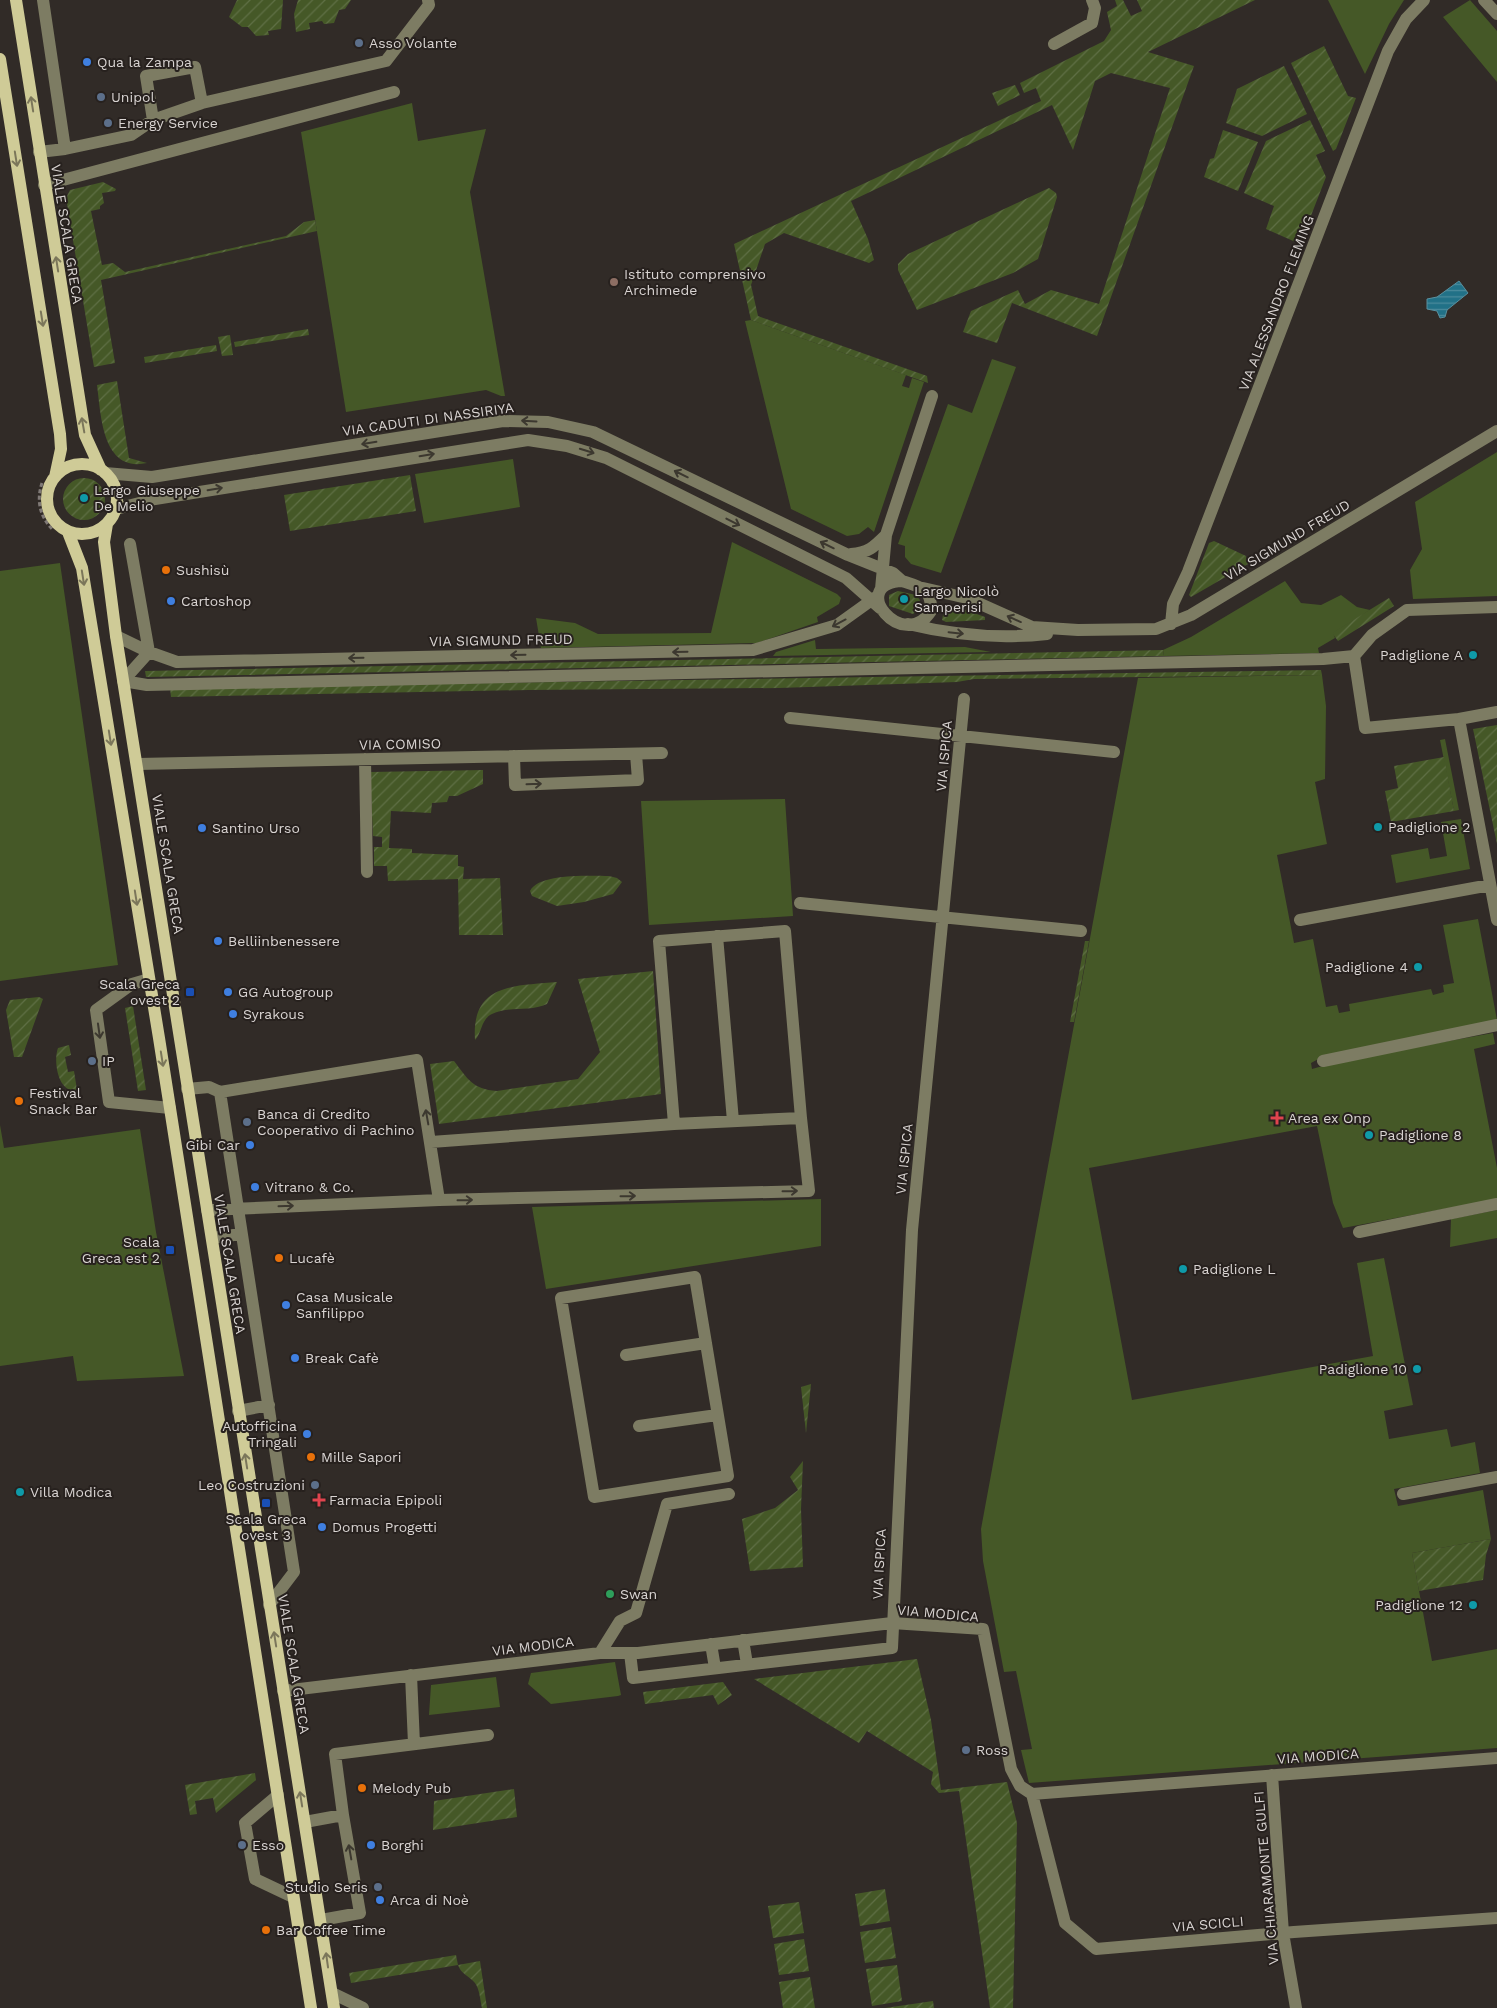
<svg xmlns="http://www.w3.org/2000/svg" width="1497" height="2008" viewBox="0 0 1497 2008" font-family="'Work Sans',sans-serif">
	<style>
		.grass { fill: #455827 }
		.garden { fill: url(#garden-furrows) }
		.water { fill: url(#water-rules); stroke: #588f9e }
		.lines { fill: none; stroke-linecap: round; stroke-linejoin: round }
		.path { stroke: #807a77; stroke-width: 3; stroke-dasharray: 4 2.5; stroke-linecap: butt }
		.minor { stroke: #7d7c63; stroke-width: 12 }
		.major { stroke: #cfcb97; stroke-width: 12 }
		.oneway { stroke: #7b765a }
		.oneway2 { stroke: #3c382f }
		.service-dot { fill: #5c6f8a; stroke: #27211e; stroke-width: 2 }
		.shop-dot { fill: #3f7fe0; stroke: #27211e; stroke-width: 2 }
		.education-dot { fill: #8d6e63; stroke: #27211e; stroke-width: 2 }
		.culture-dot { fill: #0f9aa8; stroke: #27211e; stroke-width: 2 }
		.food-dot { fill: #e8710a; stroke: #27211e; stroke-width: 2 }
		.transit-dot { fill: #1a4fb4; stroke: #27211e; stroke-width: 2 }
		.health-dot { fill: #e0444e; stroke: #27211e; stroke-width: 2 }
		.leisure-dot { fill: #2e9e5b; stroke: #27211e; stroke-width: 2 }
		.labels { text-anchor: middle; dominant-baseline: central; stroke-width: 4; stroke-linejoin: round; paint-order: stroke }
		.poi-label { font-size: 14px; fill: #d9d4d2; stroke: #27211e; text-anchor: start }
		.street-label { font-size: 14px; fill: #d9d4d2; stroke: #27211e }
	</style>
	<defs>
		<pattern id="garden-furrows" width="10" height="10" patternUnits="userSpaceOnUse" patternTransform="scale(1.25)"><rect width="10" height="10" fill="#455827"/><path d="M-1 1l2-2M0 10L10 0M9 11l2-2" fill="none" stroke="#5f6f45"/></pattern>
		<pattern id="water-rules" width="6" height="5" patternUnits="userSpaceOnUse" patternTransform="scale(1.25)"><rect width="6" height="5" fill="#217187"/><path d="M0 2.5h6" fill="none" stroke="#4b8b9c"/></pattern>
	</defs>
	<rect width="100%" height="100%" fill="#312b27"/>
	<path class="grass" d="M1328 0H1404L1389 24 1365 74Z
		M1470 0 1497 31V82L1443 17Z
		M412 103 418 141 486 129 470 192 505 396H501L486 390 346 412 301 132Z
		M751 320 906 375 902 386 909 388 912 378 924 382 874 532 868 527 859 534 847 536 791 509 745 321Z
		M992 359 1016 367 941 573 911 564 905 557V546L898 544 948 404 972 413Z
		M1497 452V596L1413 599 1410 570 1422 549 1415 502Z
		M513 459 520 507 424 523 415 474Z
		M732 542 837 594 841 598 839 604 817 617 818 622 757 643 541 648 536 618 575 623 598 634 711 633Z
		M60 563 118 965 0 981V571Z
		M1285 581 1301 603 1321 605 1341 595 1357 607 1370 610 1333 633 1335 638 1318 648 1319 653 1164 656 1163 650 1191 637Z
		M815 640 816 649 965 647 991 652 773 656 776 652Z
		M1322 675 1326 706 1325 779 1315 782 1327 844 1277 855 1294 943 1313 939 1326 1007 1337 1005 1339 1013 1350 1011 1349 1004 1431 989 1433 995 1444 992 1443 985 1454 983 1443 925 1478 919 1497 1020 1324 1056 1311 1063 1312 1069 1344 1060 1493 1033 1495 1044 1474 1049 1497 1168V1199L1343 1228 1333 1203 1317 1126 1089 1168 1132 1400 1373 1356 1357 1263 1384 1258 1413 1405 1384 1411 1389 1439 1447 1429 1451 1447 1475 1442 1480 1473 1394 1489 1398 1506 1483 1490 1491 1539 1412 1553 1432 1661 1497 1649V1748L1029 1783 1021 1750 1032 1749 1016 1671 1004 1672 983 1561 981 1529 1138 678Z
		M1445 739 1459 810 1454 811 1440 740Z
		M785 799 793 916 649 925 641 801Z
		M1461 819 1470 869 1396 883 1391 855 1428 848 1430 859 1447 856 1441 822Z
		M0 1125 4 1148 140 1129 156 1232 184 1376 77 1381 73 1356 0 1366Z
		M821 1199V1246L546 1289 532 1207Z
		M1497 1210V1238L1450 1247 1451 1219Z
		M615 1662 621 1695 618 1696 551 1704 528 1684 531 1673Z
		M496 1677 500 1707 429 1715 431 1685Z"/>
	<path class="garden" d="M237 0H283L281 29 268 31 269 35 256 36 248 27H242L229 17Z
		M298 0H351L345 9 339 10 334 23 324 24 322 21 309 23 310 29 296 32 294 14Z
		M1115 0H1123L1131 16 1142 11 1137 0H1255L1148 52 1194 66 1097 336 1012 303 997 343 963 332 971 311 1018 290 1025 304 1051 290 1099 304 1170 88 1111 73 1095 81 1073 150 1052 105 851 201 868 239 874 260 869 263 784 233 765 244 751 285 758 316 927 376 928 383 751 320 734 244 1041 101 1036 88 1024 93 1020 83 1104 41 1111 30 1107 12 1117 6Z
		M1324 46 1348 96 1356 98 1336 149 1333 151 1291 63Z
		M1284 66 1307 114 1262 136 1226 123 1237 89Z
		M1015 85 1020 95 998 106 992 93Z
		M1310 120 1325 151 1316 155 1326 177 1300 244 1266 229 1274 206 1244 193 1266 141Z
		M1223 130 1258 142 1238 191 1204 177 1210 159 1214 158Z
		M103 182 116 189 115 191 102 193 104 203 100 206V209L91 211 102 265 113 263 125 272 286 236 304 222 315 220 317 231 101 280 115 363 94 367 66 198 70 190Z
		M1049 188 1056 193 1057 197 1038 259 1013 273 917 310 898 270V264L908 254Z
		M308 329 309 335 235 347 234 342Z
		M230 335 233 355 222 356 218 337Z
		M216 345 217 351 145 363 144 357Z
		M117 381 129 458 147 463C102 473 101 415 97 385Z
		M410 475 416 511 290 531 284 495Z
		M63 499a21 21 0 1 1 42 0a21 21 0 1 1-42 0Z
		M1214 541 1246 556 1248 564 1191 597 1189 595 1209 543Z
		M898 591 916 595 920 600 917 611 913 614 889 606V595Z
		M1389 598 1394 606 1338 641 1332 633Z
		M949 604 985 617V620L946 622 942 620 945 605Z
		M1163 650 1164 656 146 677 145 671Z
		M1321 670 1322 675 974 679 957 682 779 688 528 690 171 697 170 688Z
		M1497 725V844L1473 729Z
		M1444 757 1454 811 1391 822 1385 791 1398 788 1394 766Z
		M483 770V784L457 796H449L447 802 432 803 431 813 391 811 389 848 412 849V853L458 855V866L464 867 463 879 500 878 503 935H459L458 879 388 881 387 866H374V847H382V837L373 836 370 772Z
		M609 876 617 878 622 882 613 894 584 902 557 906 532 896 530 891C539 873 590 876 609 876Z
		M1085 941H1089L1074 1022H1070Z
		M653 971 661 1094 439 1124 430 1064 454 1061C468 1079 472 1089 497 1091L578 1079 600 1052 578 979Z
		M557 982 547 1004C530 1012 508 1006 492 1014 481 1019 482 1033 475 1040 471 983 515 986 557 982Z
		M39 997 43 999 22 1057H14L6 1010 10 1000Z
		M133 1006 146 1090 138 1091 125 1008Z
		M69 1045 71 1055 65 1057 68 1072 74 1071 77 1090C58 1094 53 1061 58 1048Z
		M811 1384 806 1433 801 1387Z
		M803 1461 801 1509 803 1567 750 1571 742 1519 775 1508 798 1490 790 1477Z
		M1491 1539 1486 1555 1483 1580 1419 1591 1412 1553Z
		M917 1659 931 1720 941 1790 1007 1782 1017 1823 1013 2008H990L959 1791 939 1793 931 1784 933 1772 867 1731 859 1743 754 1679Z
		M723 1682 732 1695 718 1705 713 1695 645 1704 643 1692Z
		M255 1773 256 1780 216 1813 213 1798 195 1801 197 1814 190 1815 185 1785Z
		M514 1789 517 1817 433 1830 434 1801Z
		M885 1889 890 1921 860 1926 855 1894Z
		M799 1902 804 1933 773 1938 768 1906Z
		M891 1927 896 1958 865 1963 860 1932Z
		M804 1939 809 1971 779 1975 774 1944Z
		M456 1955 458 1965 480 1961 487 2008H482C480 2000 480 1990 475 1983 469 1976 461 1974 458 1965L351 1983 349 1973Z
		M897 1965 902 2001 872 2006 866 1969Z
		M810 1977 815 2008H783L779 1982Z
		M933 2001 934 2008H885Z"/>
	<path class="water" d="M1459 281 1468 293 1447 310 1445 317 1440 318 1437 311 1427 309V299L1437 297Z"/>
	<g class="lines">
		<path class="path" d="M42 483C36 501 40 517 53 530"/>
		<path class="minor" d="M1484 0 1497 14
			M1054 44 1092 23 1095 8 1092 0
			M153 120 146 76 195 67 202 103
			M65 149 131 135 153 120 202 103 386 61 429 5 428 0
			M39 152 65 149 43 0
			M44 185 394 92
			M105 473 152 477 503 421 548 422 593 432 848 555 893 573 902 581
			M116 509 155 499 528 440 567 446 606 458 846 578 880 608
			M851 554C868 553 874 547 886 535
			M902 581C921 587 932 589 931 611 903 654 846 584 902 581Z
			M923 588 967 598 1032 627 1078 630 1156 629 1191 615 1497 431
			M881 589 886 535 932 396
			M908 624C953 635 1001 639 1047 634
			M1171 624 1173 604 1188 572 1388 51 1406 19 1424 0
			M116 636 149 652 177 662 753 650 837 625 876 597
			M1354 656 1372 635 1407 610 1497 607
			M123 681 147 685 1323 659 1354 656 1365 728 1459 719
			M123 681 149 652 130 544
			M1497 712 1459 719 1497 920
			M790 718 1114 752
			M514 756 515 785 638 780 636 754
			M365 759 367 872
			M138 764 662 753
			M800 903 1081 931
			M1300 920 1490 885
			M717 936 733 1121
			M149 979 132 984 96 1010 109 1102 170 1108
			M1323 1061 1497 1025
			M187 1089 209 1087 220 1092 417 1060 439 1200
			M220 1092 294 1572 269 1605
			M674 1124 659 941 785 931 801 1118
			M207 1210 439 1200 809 1191 801 1118 674 1124 431 1142
			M1359 1232 1497 1204
			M212 1238 241 1234
			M695 1277 728 1476 594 1497 561 1298Z
			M626 1355 706 1343
			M238 1411 269 1405
			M639 1426 717 1415
			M1403 1494 1497 1477
			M743 1640 747 1664
			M711 1644 715 1668
			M600 1653 620 1621 636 1613 667 1504 729 1494
			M630 1653 633 1678 892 1648 912 1230 964 699
			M411 1675 414 1744
			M283 1691 600 1653H638L892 1623 983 1629 1011 1769 1020 1786 1032 1794 1497 1758
			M1272 1775 1283 1933 1296 2008
			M1032 1794 1065 1923 1096 1949 1294 1932 1497 1918
			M278 1795 245 1823 255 1879 293 1897
			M343 1815 335 1754 488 1735
			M305 1822 343 1815 360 1913 321 1920
			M332 1993 363 2008"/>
		<path class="major" d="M16 0 85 435 101 470
			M0 59 60 434 61 449 55 477
			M47 499a35 35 0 1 1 70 0a35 35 0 1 1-70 0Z
			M107 524 104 542 116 636 334 2008
			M68 532 82 568 159 1038 311 2008"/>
	</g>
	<defs><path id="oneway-shaft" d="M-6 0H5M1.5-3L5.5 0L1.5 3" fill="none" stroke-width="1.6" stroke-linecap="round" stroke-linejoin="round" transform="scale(1.25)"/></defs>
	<g class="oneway">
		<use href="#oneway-shaft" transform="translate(32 104) rotate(-99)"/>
		<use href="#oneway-shaft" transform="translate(16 159) rotate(81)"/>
		<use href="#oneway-shaft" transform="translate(57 264) rotate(-99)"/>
		<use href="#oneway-shaft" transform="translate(42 319) rotate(81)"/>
		<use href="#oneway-shaft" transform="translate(83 425) rotate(-100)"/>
		<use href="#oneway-shaft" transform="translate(83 578) rotate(81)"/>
		<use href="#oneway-shaft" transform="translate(110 738) rotate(81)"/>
		<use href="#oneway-shaft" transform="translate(136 898) rotate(81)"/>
		<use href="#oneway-shaft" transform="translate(162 1059) rotate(81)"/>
		<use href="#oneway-shaft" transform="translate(246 1461) rotate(-99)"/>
		<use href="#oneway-shaft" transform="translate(275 1639) rotate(-99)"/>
		<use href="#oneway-shaft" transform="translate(301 1799) rotate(-99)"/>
		<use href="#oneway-shaft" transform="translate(327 1960) rotate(-98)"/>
	</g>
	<g class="oneway2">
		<use href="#oneway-shaft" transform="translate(529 421) rotate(-177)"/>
		<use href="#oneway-shaft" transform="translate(369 443) rotate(171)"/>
		<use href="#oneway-shaft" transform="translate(587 451) rotate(17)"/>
		<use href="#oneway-shaft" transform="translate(427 455) rotate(-9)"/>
		<use href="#oneway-shaft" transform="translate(681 474) rotate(-154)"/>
		<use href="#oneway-shaft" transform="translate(215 489) rotate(-9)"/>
		<use href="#oneway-shaft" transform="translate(733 522) rotate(27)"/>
		<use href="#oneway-shaft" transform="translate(827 545) rotate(-154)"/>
		<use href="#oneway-shaft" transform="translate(1014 619) rotate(-156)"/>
		<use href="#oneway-shaft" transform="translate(839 623) rotate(152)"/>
		<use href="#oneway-shaft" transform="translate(956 633) rotate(6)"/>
		<use href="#oneway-shaft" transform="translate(680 652) rotate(179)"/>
		<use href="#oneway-shaft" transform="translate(518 655) rotate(179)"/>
		<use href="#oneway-shaft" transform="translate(356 658) rotate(179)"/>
		<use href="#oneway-shaft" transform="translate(534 784) rotate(-2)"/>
		<use href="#oneway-shaft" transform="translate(99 1031) rotate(82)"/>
		<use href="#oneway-shaft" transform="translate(427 1117) rotate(-100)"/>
		<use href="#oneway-shaft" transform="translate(790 1191) rotate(-1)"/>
		<use href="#oneway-shaft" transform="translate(628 1196) rotate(-1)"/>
		<use href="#oneway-shaft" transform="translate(465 1200) rotate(-1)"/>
		<use href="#oneway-shaft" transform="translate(286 1206) rotate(-2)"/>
		<use href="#oneway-shaft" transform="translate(350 1852) rotate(-100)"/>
	</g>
	<g class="service-dot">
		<circle cx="359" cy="43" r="5"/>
		<circle cx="101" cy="97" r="5"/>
		<circle cx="108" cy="123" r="5"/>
		<circle cx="92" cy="1061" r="5"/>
		<circle cx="247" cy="1122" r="5"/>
		<circle cx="315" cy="1485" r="5"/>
		<circle cx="966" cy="1750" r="5"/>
		<circle cx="242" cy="1845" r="5"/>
		<circle cx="378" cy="1887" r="5"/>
	</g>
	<g class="shop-dot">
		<circle cx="87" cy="62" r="5"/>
		<circle cx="171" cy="601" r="5"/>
		<circle cx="202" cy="828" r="5"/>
		<circle cx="218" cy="941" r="5"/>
		<circle cx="228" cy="992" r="5"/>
		<circle cx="233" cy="1014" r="5"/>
		<circle cx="250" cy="1145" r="5"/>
		<circle cx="255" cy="1187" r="5"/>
		<circle cx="286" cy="1305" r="5"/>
		<circle cx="295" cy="1358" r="5"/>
		<circle cx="307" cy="1434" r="5"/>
		<circle cx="322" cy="1527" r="5"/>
		<circle cx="371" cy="1845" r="5"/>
		<circle cx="380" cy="1900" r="5"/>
	</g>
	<circle class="education-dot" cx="614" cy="282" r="5"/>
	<g class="culture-dot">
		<circle cx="84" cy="498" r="5"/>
		<circle cx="904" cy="599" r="5"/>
		<circle cx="1473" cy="655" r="5"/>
		<circle cx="1378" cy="827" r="5"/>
		<circle cx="1418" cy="967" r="5"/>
		<circle cx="1369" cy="1135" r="5"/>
		<circle cx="1183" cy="1269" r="5"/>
		<circle cx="1417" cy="1369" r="5"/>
		<circle cx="20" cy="1492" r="5"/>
		<circle cx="1473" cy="1605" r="5"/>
	</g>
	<g class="food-dot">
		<circle cx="166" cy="570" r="5"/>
		<circle cx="19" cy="1101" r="5"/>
		<circle cx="279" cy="1258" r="5"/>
		<circle cx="311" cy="1457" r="5"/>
		<circle cx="362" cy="1788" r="5"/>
		<circle cx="266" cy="1930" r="5"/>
	</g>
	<g class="transit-dot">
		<rect x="185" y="987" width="10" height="10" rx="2.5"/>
		<rect x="165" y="1245" width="10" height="10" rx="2.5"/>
		<rect x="261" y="1498" width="10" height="10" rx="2.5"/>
	</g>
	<g class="health-dot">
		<path d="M1274.5 1110.5h5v5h5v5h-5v5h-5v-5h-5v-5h5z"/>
		<path d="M316.5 1492.5h5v5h5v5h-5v5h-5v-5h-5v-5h5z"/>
	</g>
	<circle class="leisure-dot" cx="610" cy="1594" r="5"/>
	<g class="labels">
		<g class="poi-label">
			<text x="369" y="43">Asso Volante</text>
			<text x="97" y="62">Qua la Zampa</text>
			<text x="111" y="97">Unipol</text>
			<text x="118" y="123">Energy Service</text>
			<text x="624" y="274">Istituto comprensivo<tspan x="624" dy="16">Archimede</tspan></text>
			<text x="94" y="490">Largo Giuseppe<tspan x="94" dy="16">De Melio</tspan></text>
			<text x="176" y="570">Sushisù</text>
			<text x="914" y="591">Largo Nicolò<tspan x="914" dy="16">Samperisi</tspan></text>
			<text x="181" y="601">Cartoshop</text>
			<text x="1463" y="655" text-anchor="end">Padiglione A</text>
			<text x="1388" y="827">Padiglione 2</text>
			<text x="212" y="828">Santino Urso</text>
			<text x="228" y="941">Belliinbenessere</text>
			<text x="1408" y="967" text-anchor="end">Padiglione 4</text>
			<text x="180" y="984" text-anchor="end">Scala Greca<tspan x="180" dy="16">ovest 2</tspan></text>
			<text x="238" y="992">GG Autogroup</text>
			<text x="243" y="1014">Syrakous</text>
			<text x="102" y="1061">IP</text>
			<text x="29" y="1093">Festival<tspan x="29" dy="16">Snack Bar</tspan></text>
			<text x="257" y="1114">Banca di Credito<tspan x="257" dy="16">Cooperativo di Pachino</tspan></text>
			<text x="1288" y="1118">Area ex Onp</text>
			<text x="1379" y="1135">Padiglione 8</text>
			<text x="240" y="1145" text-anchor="end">Gibi Car</text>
			<text x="265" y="1187">Vitrano &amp; Co.</text>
			<text x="160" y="1242" text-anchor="end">Scala<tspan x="160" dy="16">Greca est 2</tspan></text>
			<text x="289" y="1258">Lucafè</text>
			<text x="1193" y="1269">Padiglione L</text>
			<text x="296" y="1297">Casa Musicale<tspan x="296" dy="16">Sanfilippo</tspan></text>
			<text x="305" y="1358">Break Cafè</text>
			<text x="1407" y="1369" text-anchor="end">Padiglione 10</text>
			<text x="297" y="1426" text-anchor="end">Autofficina<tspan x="297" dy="16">Tringali</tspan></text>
			<text x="321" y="1457">Mille Sapori</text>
			<text x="305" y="1485" text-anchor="end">Leo Costruzioni</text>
			<text x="30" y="1492">Villa Modica</text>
			<text x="329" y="1500">Farmacia Epipoli</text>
			<text x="266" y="1519" text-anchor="middle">Scala Greca<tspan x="266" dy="16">ovest 3</tspan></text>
			<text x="332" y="1527">Domus Progetti</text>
			<text x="620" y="1594">Swan</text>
			<text x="1463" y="1605" text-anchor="end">Padiglione 12</text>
			<text x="976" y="1750">Ross</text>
			<text x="372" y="1788">Melody Pub</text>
			<text x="252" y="1845">Esso</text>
			<text x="381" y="1845">Borghi</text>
			<text x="368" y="1887" text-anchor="end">Studio Seris</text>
			<text x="390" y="1900">Arca di Noè</text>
			<text x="276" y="1930">Bar Coffee Time</text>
		</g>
		<g class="street-label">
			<text transform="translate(67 234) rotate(81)">VIALE SCALA GRECA</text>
			<text transform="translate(1276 303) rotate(-69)">VIA ALESSANDRO FLEMING</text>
			<text transform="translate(428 419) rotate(-8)">VIA CADUTI DI NASSIRIYA</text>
			<text transform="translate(1287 540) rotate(-31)">VIA SIGMUND FREUD</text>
			<text transform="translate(501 640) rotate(-1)">VIA SIGMUND FREUD</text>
			<text transform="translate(400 744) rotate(-1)">VIA COMISO</text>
			<text transform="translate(944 756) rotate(-85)">VIA ISPICA</text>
			<text transform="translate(168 864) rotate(81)">VIALE SCALA GRECA</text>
			<text transform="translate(904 1159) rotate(-84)">VIA ISPICA</text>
			<text transform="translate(230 1264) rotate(81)">VIALE SCALA GRECA</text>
			<text transform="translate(879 1564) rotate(-87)">VIA ISPICA</text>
			<text transform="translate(938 1613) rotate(5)">VIA MODICA</text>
			<text transform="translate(533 1646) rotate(-7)">VIA MODICA</text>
			<text transform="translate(294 1664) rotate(81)">VIALE SCALA GRECA</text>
			<text transform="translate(1318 1756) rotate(-4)">VIA MODICA</text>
			<text transform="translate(1266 1878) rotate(-95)">VIA CHIARAMONTE GULFI</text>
			<text transform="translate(1208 1924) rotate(-5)">VIA SCICLI</text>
		</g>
	</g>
</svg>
